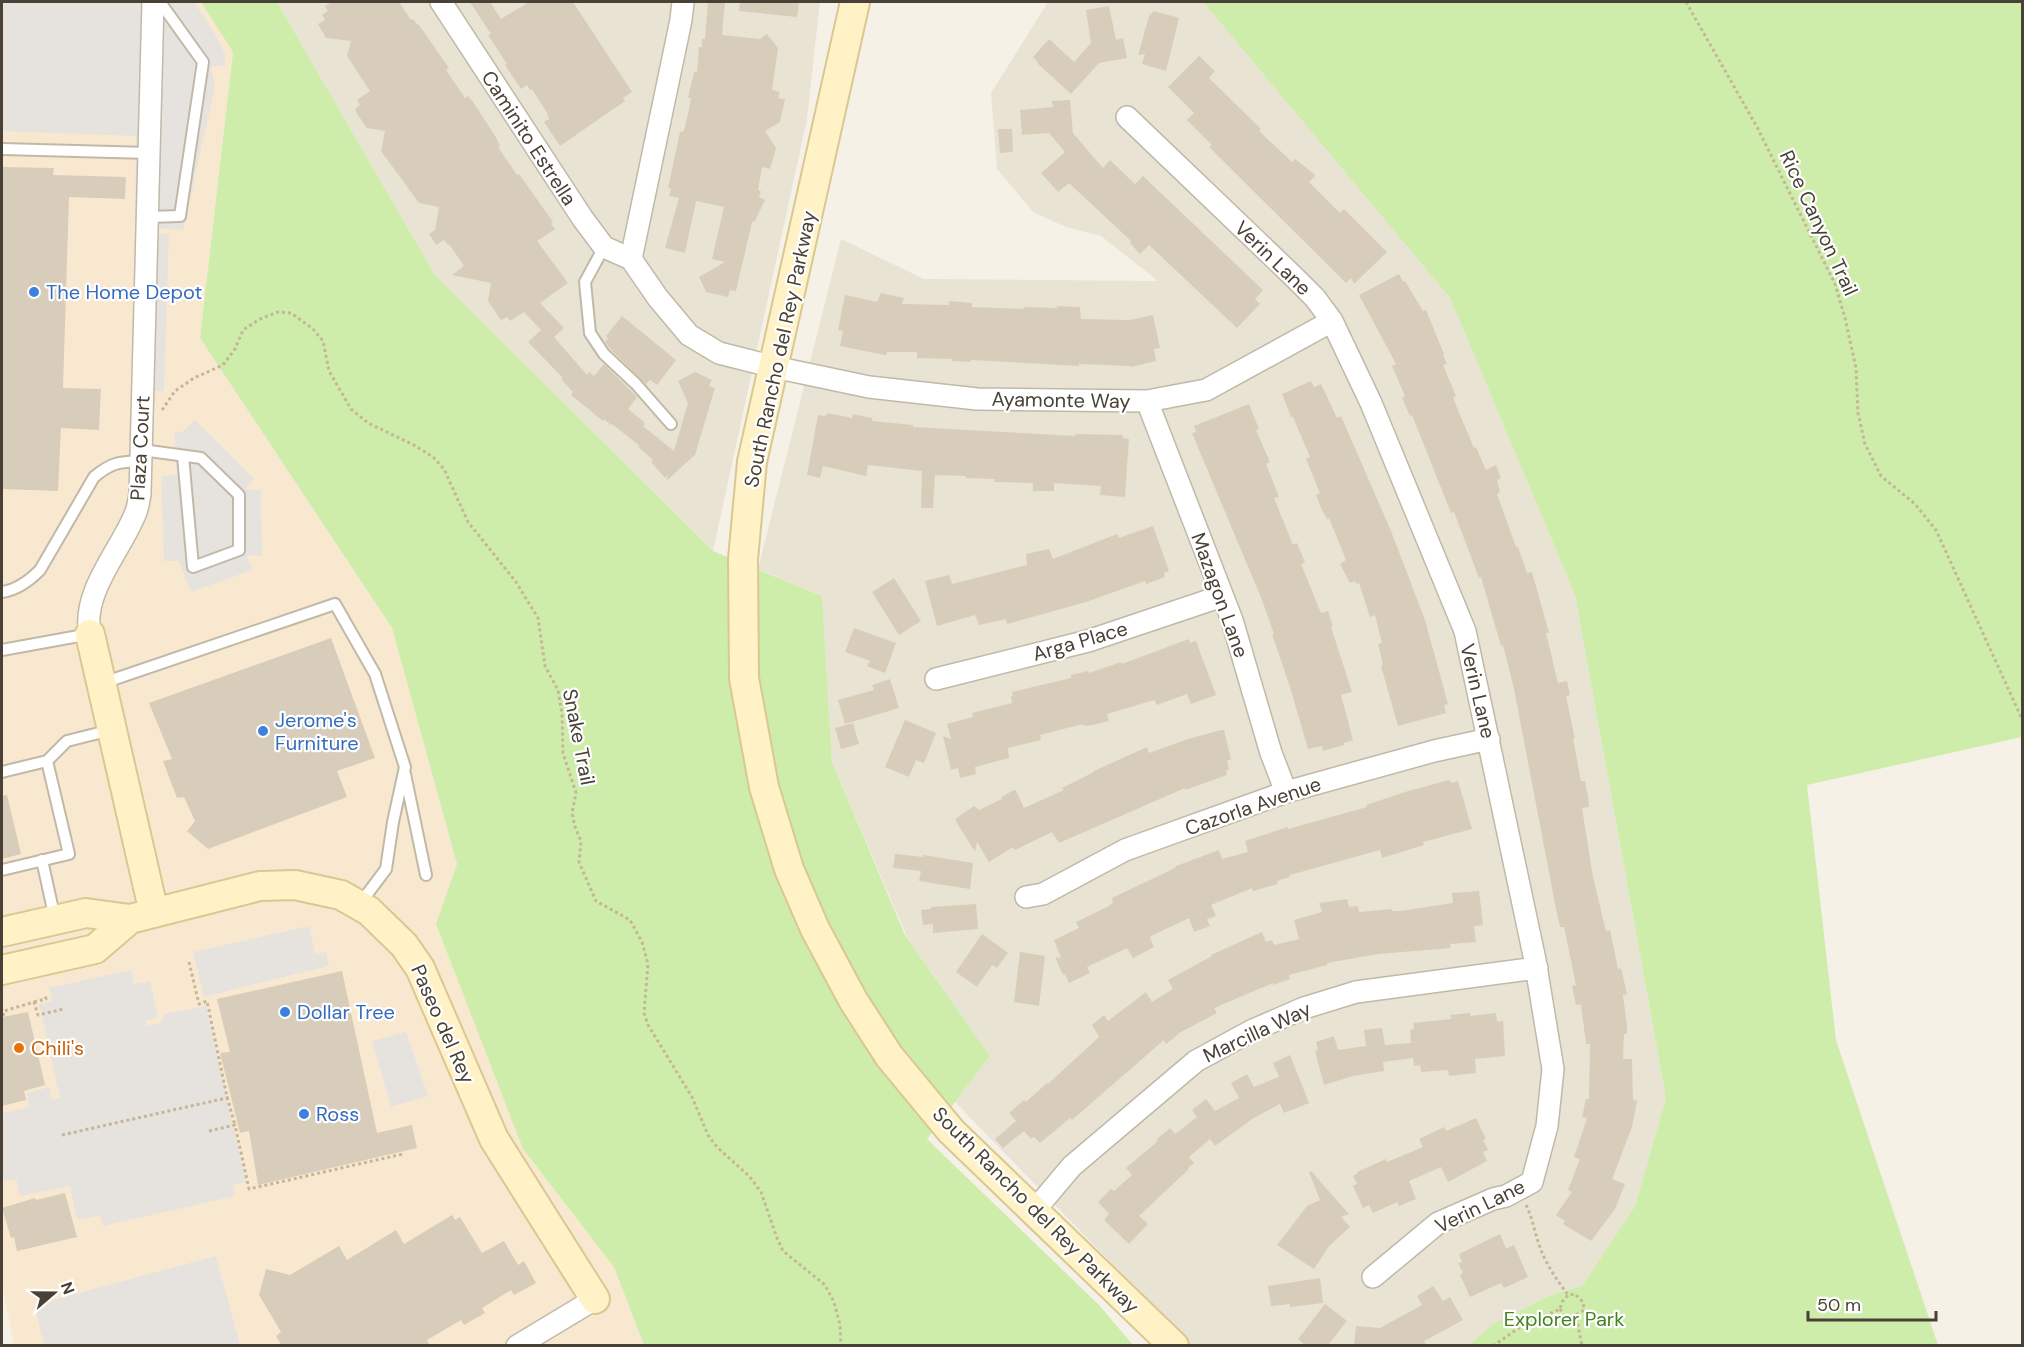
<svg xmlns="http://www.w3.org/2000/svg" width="2024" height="1347" viewBox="0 0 2024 1347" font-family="'DM Sans',sans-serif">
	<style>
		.residential { fill: #e9e3d4 }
		.commercial { fill: #f9e8d0 }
		.green { fill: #ceedab }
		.parking { fill: #e6e3df }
		.building { fill: #d8cdbb }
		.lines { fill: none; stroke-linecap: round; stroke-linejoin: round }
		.lane-casing { stroke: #c1b9a8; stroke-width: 14 }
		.street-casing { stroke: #c1b9a8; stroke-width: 24 }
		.secondary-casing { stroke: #d9c892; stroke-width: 32 }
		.path { stroke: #c5b698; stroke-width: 3; stroke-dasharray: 3 3; stroke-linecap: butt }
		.lane { stroke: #fff; stroke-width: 10 }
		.street { stroke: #fff; stroke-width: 21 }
		.secondary { stroke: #fff2c6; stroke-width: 28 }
		.shop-dot { fill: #3f7fe0; stroke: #fff; stroke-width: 2 }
		.food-dot { fill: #e8710a; stroke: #fff; stroke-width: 2 }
		.labels { text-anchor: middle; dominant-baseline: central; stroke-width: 4.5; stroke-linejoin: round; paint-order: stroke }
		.street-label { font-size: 20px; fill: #494135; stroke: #fff }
		.shop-label { font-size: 20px; fill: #366cbe; stroke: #fff; text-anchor: start }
		.food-label { font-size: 20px; fill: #c56008; stroke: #fff; text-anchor: start }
		.park-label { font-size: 20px; fill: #448121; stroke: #fff }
	</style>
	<rect width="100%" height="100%" fill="#f5f1e7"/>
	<path class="residential" d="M277 2H820L807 119 713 551 435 275Z
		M1048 2H1203L1450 298 1575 595 1666 1098 1635 1206 1582 1286 1551 1295 1493 1324 1469 1345H1191L955 1102 990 1056 908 939 832 762 822 596 758 569 841 239 924 279 1158 281 1101 236 1066 227 1033 212 997 169 991 93Z"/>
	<path class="commercial" d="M2 2H201L233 51 200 338 392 628 457 864 436 924 523 1149 614 1267 644 1345H14L2 1284Z"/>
	<path class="green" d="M201 2H277L435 275 713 551 822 596 832 762 905 935 990 1056 927 1139 1099 1305 1133 1345H644L614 1267 523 1149 436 924 457 864 392 628 200 338 233 52Z
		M1203 2H2022V737L1807 785 1836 1040 1938 1345H1469L1493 1324 1551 1295 1582 1286 1635 1206 1666 1098 1575 595 1450 298Z"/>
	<path class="parking" d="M2 2H194L214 32 224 52 226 65 211 67 215 87 183 230 155 228 154 234H169L164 391H133L136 136 2 131Z
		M195 420 254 479 245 489 261 490 262 556 247 555 252 570 191 592 179 561H164L161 477 177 474 174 433 182 432Z
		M309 926 315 954 326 952 329 966 204 997 193 952Z
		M131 970 134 984 150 981 158 1017 146 1021 147 1026 160 1023 164 1019V1014L206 1006 246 1182 233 1185 235 1196 103 1226 100 1215 77 1220 70 1186 20 1196 16 1179 4 1181 2 1168V1113L29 1107 27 1093 49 1087 52 1100 60 1098 39 1004 52 1001 49 988Z
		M406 1032 428 1096 391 1107 372 1041Z
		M216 1256 240 1345H44L34 1305Z"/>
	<path class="building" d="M332 2H399L411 20 413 19 418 25H419L449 68 446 70 465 98 468 96 473 102 497 139 500 146 498 147 517 175 519 174 553 222 551 224 555 229 537 241 568 283 540 303 564 328 554 337 587 375 589 372 594 376 604 364 637 397 628 409 643 421 645 424 643 426 674 451 688 403 678 381 695 372 712 380 709 386 715 388 695 455 666 481 668 474 665 478 651 462 653 460 638 447 640 446 612 424 611 425 604 419 603 421 571 395 573 392 561 379 563 378 528 342 541 330 524 312 510 321 507 317 501 320 488 301 491 283 452 275 464 266 449 244 448 245 444 240 436 245 429 234 435 230 439 207 419 203 381 151 385 131 367 128 357 114 355 109 360 105 357 100 370 91 347 56 351 41 326 38 318 24 325 20 322 15 328 11 325 6Z
		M470 2H490L501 19 529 2H573L632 92 623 98 625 101 560 146 544 122 549 119 547 113 532 89 530 90 527 85 521 89 505 65 507 64 488 35 491 34Z
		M708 2H725L722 35 760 39 767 34 778 48 772 90 780 92 778 98 785 99 780 122 765 131 776 148 770 169 762 167 758 190 761 191 759 197 765 200 755 221 752 222 736 291 730 290 728 297 706 292 699 277 725 262 712 259 724 207 696 201 685 253 665 248 679 198 669 196 671 189 668 188 680 132 684 131 690 104 691 98H688L694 72H697L699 47H702V39H705Z
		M740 2H799L797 17 739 11Z
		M1109 6 1116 40 1123 38 1127 58 1099 63 1071 94 1037 63 1038 62 1033 57 1049 39 1074 62 1091 43 1086 10Z
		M1154 11 1179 18 1166 71 1142 64 1145 54 1138 55 1149 16Z
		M1199 56 1215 71 1209 78 1261 129 1259 131 1292 162 1295 159 1314 174 1315 176 1309 182 1340 213 1344 209 1387 252 1354 284 1351 278 1346 283 1209 147 1212 145 1187 120 1194 113 1168 87Z
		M1070 100 1073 133 1103 168 1110 160 1135 184 1143 176 1263 290 1255 299 1260 304 1237 328 1149 245 1140 254 1130 243 1131 241 1069 183 1058 192 1041 173 1065 152 1049 133 1022 135 1020 110 1053 107 1052 101Z
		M998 129H1012L1013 152 1000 153Z
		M2 167 54 168 53 175 126 177 125 199 69 197 63 388 101 389 99 430 61 428 58 491 2 489Z
		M1399 274 1403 282 1405 281 1423 311 1426 310 1444 354 1443 355 1447 364 1443 365 1456 396 1453 398 1474 448 1476 447 1486 470 1496 465 1501 478 1497 480 1500 492 1497 494 1516 547H1518L1527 573 1532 572 1549 633H1546L1558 683 1567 681 1570 695 1566 696 1575 739H1573L1581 781H1585L1588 796 1589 807 1582 808 1593 877 1606 931 1610 930 1618 969 1621 968 1627 994 1623 995 1627 1026V1034H1624L1623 1059H1632L1633 1100 1637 1101 1632 1127 1612 1179 1625 1184 1615 1209 1591 1241 1563 1224 1565 1221 1556 1215 1572 1192 1568 1190 1580 1159 1574 1157 1587 1118 1582 1117 1586 1099H1589L1590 1044H1586L1581 1004 1576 1005 1572 986 1576 985 1564 927H1560L1556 909 1514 689 1503 645 1501 646 1481 577 1479 578 1454 512 1451 513 1412 415 1410 416 1402 398 1405 396 1392 366 1396 364 1359 295Z
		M881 293 904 298 902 304 949 305V301L972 303V307L1024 309V307L1057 308V306L1080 307 1081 319 1130 320 1153 315 1160 348 1154 349 1156 361 1131 367V366L1079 364V366L971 360V362L952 361V359L917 358V352H887L886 355H884L840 346 843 331 838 330 845 295 877 302Z
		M622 316 676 360 657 385 650 380 646 384 613 352 605 342 608 338 606 336Z
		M1311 381 1314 387 1321 384 1337 418 1341 416 1391 531 1425 620 1448 704 1444 705 1446 713 1398 726 1381 666 1383 665 1378 644 1382 643 1375 615 1370 617 1359 583 1356 584 1355 581 1350 583 1340 564 1346 560 1329 518 1327 519 1322 510 1316 495 1320 493 1306 459 1310 457 1293 417H1291L1282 394Z
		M1249 404 1259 429 1256 430 1270 462 1266 464 1279 497 1274 498 1293 545 1297 543 1305 562 1301 564 1321 613 1328 611 1333 626 1331 627 1352 692 1341 695 1353 740 1344 743V745L1323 751 1322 746 1308 749 1290 687 1272 634H1274L1262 600 1192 433 1196 432 1194 426Z
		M828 413 852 418 853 414 872 418V421L913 425V427L1075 436V434L1123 435 1122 438 1129 439 1125 497 1100 495 1101 486 1054 483V491H1033V483L994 482 995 479 966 478V476L935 475 933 508H921L922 471 868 465 866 476 823 466 820 478 807 475 818 415 825 416Z
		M1153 526 1169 571 1164 573 1165 577 1146 584 1145 581 1086 602 1007 624 1006 619 979 625 975 615 937 626 925 581 949 575 952 584 1027 565 1026 554 1049 549 1053 559 1117 534 1119 538Z
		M894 578 921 621 899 635 872 592Z
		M854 628 896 643 885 673 867 666 870 661 845 652Z
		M331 638 375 758 337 771 347 797 208 849 187 831 195 821 184 797 177 798 163 761 172 759 149 703Z
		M1189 639 1190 643 1196 641 1216 695 1191 704 1187 694 1157 705 1154 700 1107 714 1109 721 1093 725 1084 726 1083 724 1040 735 1041 740 1008 748 1009 758 975 767 976 774 960 778 958 768 951 770 943 736 951 739 947 724 973 717 972 713 1012 703 1011 696H1013L1012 692 1071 678V675L1088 671 1089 673 1121 662 1122 664Z
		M890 679 899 708 845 724 838 700 874 690 872 685Z
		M905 720 936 733 924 763 916 760 909 777 885 767Z
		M853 723 859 744 841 749 835 728Z
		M1221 730H1224L1231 759 1227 761 1229 770H1226L1227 775 1185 790V788L1059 843 1052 832 1015 850 1013 847 989 862 977 842 975 852 957 823 955 819 974 806 979 810 1002 799 1001 797 1014 790 1016 791 1024 808 1064 790 1062 788 1094 772V771L1147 747 1149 753 1188 739Z
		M1449 780 1452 783 1458 781 1472 829 1423 842 1424 845 1382 858 1380 850 1290 875V877L1277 881 1278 884 1253 891 1252 888 1211 905 1216 916 1207 919 1210 926 1194 932 1189 918 1151 936 1150 938 1154 947 1133 958 1127 948 1087 967 1090 973 1069 983 1065 974 1063 975 1055 957 1061 958 1054 940 1079 928 1076 922 1107 907 1113 903 1112 898 1175 868 1176 866 1219 850 1222 859 1248 852 1245 841 1288 827V829L1367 807 1366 805 1405 792Z
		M7 795 21 854 2 859V796Z
		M895 854 923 857V855L973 863 970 889 919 881 921 871 893 868Z
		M1479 891 1483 925 1474 926 1476 942 1450 944 1451 948 1378 954 1327 963V965L1289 975 1290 979 1273 985V983L1214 1008 1217 1013 1181 1032 1166 1044 1164 1040 1072 1120 1070 1118 1040 1143 1034 1137 1031 1139 1024 1131 1003 1148 995 1139 1016 1121 1009 1113 1024 1100 1026 1102 1047 1083 1048 1084 1099 1037 1092 1025 1104 1015 1108 1021 1146 992 1152 1002 1173 989 1168 980 1212 956 1211 955 1262 932 1266 942 1272 940 1274 945 1299 939 1294 920 1322 912 1319 903 1347 899 1349 907 1358 906 1359 912 1392 909V911H1400L1453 903 1452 893Z
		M976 904 978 929 933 933V924L923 925 921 910 931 909V907Z
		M982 934 1008 953 997 968 992 965 977 987 956 972Z
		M1020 952 1045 956 1039 1006 1014 1002Z
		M342 971 377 1133 412 1125 417 1148 258 1185 249 1131 240 1133 220 1053 230 1052 217 999Z
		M28 1012 45 1085 24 1091 26 1100 2 1106V1017Z
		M1470 1013V1016L1496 1013 1497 1022 1503 1021 1505 1056 1475 1059 1476 1073 1449 1076 1448 1070 1421 1072 1420 1065 1414 1066 1413 1058 1383 1062 1384 1071 1353 1076 1324 1085 1315 1051 1318 1050 1316 1042 1334 1036 1338 1050 1366 1046 1364 1030 1382 1028 1385 1045 1411 1043 1410 1030 1414 1029 1413 1023 1451 1019 1450 1015Z
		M1290 1055 1309 1103 1284 1113 1280 1104 1252 1119 1215 1146 1210 1139 1189 1157 1194 1163 1188 1168 1189 1169 1139 1216 1148 1224 1129 1244 1104 1220 1109 1214 1098 1202 1111 1189 1114 1191 1132 1175 1126 1168 1158 1141 1156 1140 1170 1128 1175 1134 1197 1117 1192 1110 1206 1099 1215 1111 1239 1098 1231 1083 1247 1074 1254 1087 1279 1077 1273 1063Z
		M1476 1118 1486 1139 1483 1140 1488 1150 1483 1152 1487 1161 1448 1182 1441 1167 1409 1181 1416 1199 1399 1206 1397 1202 1373 1213 1369 1205 1363 1208 1353 1186 1357 1184 1353 1176 1358 1173 1357 1172 1386 1159 1387 1162 1423 1147 1419 1139 1444 1127 1446 1131Z
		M1311 1171 1349 1214 1341 1217 1350 1227 1329 1246 1314 1269 1277 1245 1307 1206 1320 1200 1309 1172Z
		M65 1193 77 1237 17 1251 14 1237 11 1238 2 1208 35 1198 36 1200Z
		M452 1215 455 1220 460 1217 482 1253 504 1241 518 1265 524 1261 536 1283 514 1295 511 1290 482 1308 485 1313 464 1325 461 1320 427 1340 430 1346H282L276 1336 281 1332 259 1295 266 1269 290 1275 339 1246 347 1260 396 1230 404 1244Z
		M1500 1234 1506 1249 1514 1245 1528 1277 1504 1288 1501 1283 1470 1297 1460 1275 1463 1273 1458 1263 1462 1262 1459 1254Z
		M1320 1278 1323 1303 1290 1307V1304L1271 1306 1268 1286Z
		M1433 1286 1443 1301 1450 1297 1463 1320 1424 1341 1427 1346H1354L1356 1326 1380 1328 1422 1305 1417 1296Z
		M1325 1304 1347 1321 1327 1346H1306L1298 1339Z"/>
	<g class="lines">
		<g class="lane-casing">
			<path id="lane" d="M2 149 149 153
				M148 217 180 216 203 62 160 2
				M604 247 585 282 590 333 604 354 636 384 671 424
				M142 450 201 458 239 495V550L193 567 183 456
				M2 592C17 590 29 581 40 570L94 477C112 462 119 462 142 461
				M2 650 90 634
				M103 683 335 604 375 674 405 767 393 822 386 869 359 905
				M47 761 67 741 111 730
				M2 772 47 761 69 854 2 870
				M405 774 426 875
				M42 860 55 919"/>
		</g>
		<g class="street-casing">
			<path id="street" d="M441 2 583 219 604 247 631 259 681 20 683 2
				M1127 117 1292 275 1315 298 1332 321 1371 403 1465 631 1535 960 1553 1069 1547 1126 1532 1182 1506 1196 1493 1199 1438 1223 1373 1277
				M631 259 658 298 689 335 719 353 774 367 869 387 977 399 1147 401 1206 390 1332 321
				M1147 401 1232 620 1271 753 1286 792
				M90 634C81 592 122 549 136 512 138 507 139 500 140 494L153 2
				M936 679 1088 641 1222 596
				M1026 897 1043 894 1125 850 1286 792 1434 751 1489 739
				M1034 1211 1072 1166 1196 1061 1251 1031 1304 1008 1356 992 1537 968
				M517 1346 595 1299"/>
		</g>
		<g class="secondary-casing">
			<path id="secondary" d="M855 2 752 462 743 559 744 678 764 787 789 869 815 929 853 1000 889 1056 951 1131 1174 1346
				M90 634 154 913
				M2 932 86 913 130 919 260 886 295 885 341 895 369 911 404 945 420 968 494 1139 595 1299
				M2 970 95 949 130 919"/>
		</g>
		<path class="path" d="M1686 2 1757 127 1835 284 1845 318 1856 368 1858 413 1865 444 1881 476 1915 504 1936 530 2022 719
			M162 410 175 391 194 378 223 365 235 349 243 330 260 319 278 312 291 313 313 329 323 341 329 371 351 409 368 423 414 445 433 457 444 469 468 522 516 582 538 618 545 666 558 690 562 713 563 753 576 793 572 813 575 827 581 841 579 862 596 901 630 920 642 942 648 964 644 1013 648 1025 692 1097 708 1135 717 1147 749 1176 761 1192 777 1238 783 1251 825 1285 834 1302 840 1325 841 1346
			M189 962 199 1004 207 1001 227 1097 235 1125
			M34 1002 46 999 45 994
			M3 1016 4 1011 34 1002 38 1015 64 1009
			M209 1131 235 1125 249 1189 403 1154
			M62 1135 231 1097
			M1526 1205C1533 1219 1535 1235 1541 1250 1547 1266 1558 1281 1568 1295
			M1560 1309 1564 1316 1571 1318 1576 1315
			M1493 1346 1520 1327 1560 1309 1562 1302 1568 1295 1575 1294 1583 1302 1584 1310 1576 1315 1582 1346"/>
		<use href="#lane" class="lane"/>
		<use href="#street" class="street"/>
		<use href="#secondary" class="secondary"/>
	</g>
	<g class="shop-dot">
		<circle cx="34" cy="292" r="6"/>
		<circle cx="263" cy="731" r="6"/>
		<circle cx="285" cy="1012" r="6"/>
		<circle cx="304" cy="1114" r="6"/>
	</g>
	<circle class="food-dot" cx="19" cy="1048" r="6"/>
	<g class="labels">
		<g class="street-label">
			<text transform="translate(529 138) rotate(57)">Caminito Estrella</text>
			<text transform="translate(1819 223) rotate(65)">Rice Canyon Trail</text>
			<text transform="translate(1273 258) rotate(44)">Verin Lane</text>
			<text transform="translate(780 349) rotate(-78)">South Rancho del Rey Parkway</text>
			<text transform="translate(1061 400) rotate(1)">Ayamonte Way</text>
			<text transform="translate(140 448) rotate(-87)">Plaza Court</text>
			<text transform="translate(1220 595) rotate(70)">Mazagon Lane</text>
			<text transform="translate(1080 641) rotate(-16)">Arga Place</text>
			<text transform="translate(1478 691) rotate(77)">Verin Lane</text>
			<text transform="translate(579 737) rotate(79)">Snake Trail</text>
			<text transform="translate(1253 806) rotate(-19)">Cazorla Avenue</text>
			<text transform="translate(443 1024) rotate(66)">Paseo del Rey</text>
			<text transform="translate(1257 1032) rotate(-25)">Marcilla Way</text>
			<text transform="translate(1480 1206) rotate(-26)">Verin Lane</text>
			<text transform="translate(1036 1210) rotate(45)">South Rancho del Rey Parkway</text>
		</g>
		<g class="shop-label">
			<text x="46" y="292">The Home Depot</text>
			<text x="275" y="720">Jerome's<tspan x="275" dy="23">Furniture</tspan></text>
			<text x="297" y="1012">Dollar Tree</text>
			<text x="316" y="1114">Ross</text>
		</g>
		<g class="food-label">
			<text x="31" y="1048">Chili's</text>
		</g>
		<g class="park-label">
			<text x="1564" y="1319">Explorer Park</text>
		</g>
	</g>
	<rect width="2024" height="1347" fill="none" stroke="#494135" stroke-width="6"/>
	<g transform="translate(54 1293) rotate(70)" stroke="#ffffff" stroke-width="4.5" paint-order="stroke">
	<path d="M0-4.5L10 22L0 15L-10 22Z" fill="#494135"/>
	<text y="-9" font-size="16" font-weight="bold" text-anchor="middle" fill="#494135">N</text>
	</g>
	<path d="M1808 1311v9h128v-9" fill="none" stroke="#494135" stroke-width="3"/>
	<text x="1817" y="1311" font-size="18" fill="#494135" stroke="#ffffff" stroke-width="4.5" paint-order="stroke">50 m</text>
</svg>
